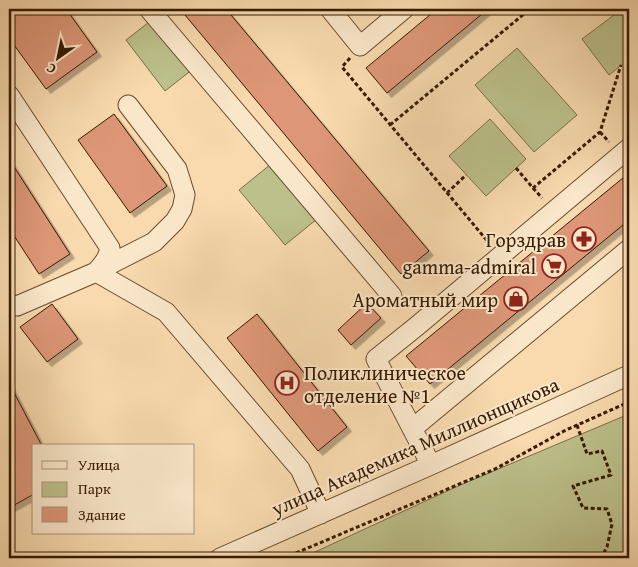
<svg xmlns="http://www.w3.org/2000/svg" width="638" height="567" viewBox="0 0 638 567" font-family="'Gentium Book Plus',serif">
	<style>
		.green { fill: #bcc08b; stroke: #7a6d46 }
		.building { fill: #dd9778; stroke: #371a00; filter: url(#shadow) }
		.lines { fill: none; stroke-linecap: round; stroke-linejoin: round }
		.minor-casing { stroke: #674a2c; stroke-width: 21 }
		.path { stroke: #371a00; stroke-width: 3; stroke-dasharray: 4 2.5; stroke-linecap: butt }
		.minor { stroke: #fae7ca; stroke-width: 19 }
		.labels { text-anchor: middle; dominant-baseline: central; stroke-width: 4; stroke-linejoin: round; paint-order: stroke }
		.poi-label { font-size: 20px; fill: #371a00; stroke: #fae7ca; text-anchor: end }
		.street-label { font-size: 20px; fill: #371a00; stroke: #fae7ca }
	</style>
	<defs>
		<filter id="shadow"><feDropShadow dx="4.5" dy="4.5" stdDeviation="0" flood-color="#0004"/></filter>
	</defs>
	<rect width="100%" height="100%" fill="#f8daae"/>
	<filter id="stains"><feTurbulence type="fractalNoise" baseFrequency=".004" numOctaves="4"/><feColorMatrix values="0 0 0 0 .2 0 0 0 0 .09 0 0 0 0 .02 0 0 0 .5 -.17"/></filter>
	<radialGradient id="worn" r=".72"><stop offset=".6" stop-color="#630" stop-opacity="0"/><stop offset="1" stop-color="#630" stop-opacity=".3"/></radialGradient>
	<path class="green" d="M622 9H629V59L609 75 582 39Z
		M153 19 193 69 165 91 126 40Z
		M517 48 577 115 534 152 475 85Z
		M490 119 526 159 486 196 449 156Z
		M271 164 317 219 285 245 239 190Z
		M629 414V558H302L458 486Z"/>
	<path class="building" d="M9 9H66L97 52 46 89 9 38Z
		M180 9H226L429 251 401 274Z
		M437 9H488L387 93 366 68Z
		M114 114 167 186 130 213 78 140Z
		M9 159 70 254 39 274 9 228Z
		M629 173V220L430 384 406 356Z
		M367 303 381 318 351 345 338 330Z
		M52 304 78 339 47 362 20 327Z
		M257 314 347 427 318 451 227 338Z
		M9 383 42 446H34V494L9 508Z"/>
	<g class="lines">
		<g class="minor-casing">
			<path id="minor" d="M149 9 392 296
				M330 9 360 46 404 9
				M9 95 110 248C108 259 103 264 96 272L17 306 9 304
				M99 270 154 242 175 221 182 209 185 195 177 169 128 105
				M96 272 166 312 300 469 321 514
				M412 429 629 249
				M431 465 376 359 417 326 629 148
				M220 558 431 465 629 375"/>
		</g>
		<path class="path" d="M350 58 342 67 489 243
			M390 125 530 9
			M600 132 609 142
			M516 168 533 188 600 132 621 65
			M533 188 542 198
			M447 193 466 175
			M577 425 587 454 602 451 611 475 573 486 583 508 607 509 612 524 607 547 601 558
			M284 558 495 469 566 430 629 402"/>
		<use href="#minor" class="minor"/>
	</g>
	<defs>
		<g id="pharmacy-ring" transform="scale(1.25)"><circle r="9.5" fill="#fae7ca" stroke="#8f2418" stroke-width="1.5"/><path d="M-2-6h4v4h4v4h-4v4h-4v-4h-4v-4h4Z" fill="#8f2418"/></g>
		<g id="supermarket-ring" transform="scale(1.25)"><circle r="9.5" fill="#fae7ca" stroke="#8f2418" stroke-width="1.5"/><path d="M-6-5.5h2.5l.6 2H6L4.5 2H-2.5L-4.4-4H-6ZM-1.5 3.2a1.3 1.3 0 1 0 .1 0ZM3 3.2a1.3 1.3 0 1 0 .1 0Z" fill="#8f2418"/></g>
		<g id="shop-ring" transform="scale(1.25)"><circle r="9.5" fill="#fae7ca" stroke="#8f2418" stroke-width="1.5"/><path d="M-5-2.5h2.3a2.7 3.5 0 0 1 5.4 0H5L5.5 6h-11ZM-1.5-2.5h3a1.5 2.3 0 0 0-3 0Z" fill="#8f2418"/></g>
		<g id="hospital-ring" transform="scale(1.25)"><circle r="9.5" fill="#fae7ca" stroke="#8f2418" stroke-width="1.5"/><path d="M-5-5h3v3.5h4V-5h3V5h-3V1.5h-4V5h-3Z" fill="#8f2418"/></g>
	</defs>
	<g fill-rule="evenodd">
		<use href="#pharmacy-ring" x="584" y="239"/>
		<use href="#supermarket-ring" x="554" y="266"/>
		<use href="#shop-ring" x="516" y="299"/>
		<use href="#hospital-ring" x="287" y="383"/>
	</g>
	<g class="labels">
		<g class="poi-label">
			<text x="566" y="239">Горздрав</text>
			<text x="536" y="266">gamma-admiral</text>
			<text x="498" y="299">Ароматный мир</text>
			<text x="304" y="372" text-anchor="start">Поликлиническое<tspan x="304" dy="23">отделение №1</tspan></text>
		</g>
		<g class="street-label">
			<text transform="translate(415 446) rotate(-24)">улица Академика Миллионщикова</text>
		</g>
	</g>
	<rect width="638" height="567" fill="none" stroke="#f8daae" stroke-width="30"/>
	<rect x="10" y="10" width="618" height="547" fill="none" stroke="#371a00" stroke-width="2.5"/>
	<rect x="15" y="15" width="608" height="537" fill="none" stroke="#371a00"/>
	<rect x="32" y="444" width="162" height="90" fill="#fae7ca" stroke="#ac9579"/>
	<rect x="42" y="461" width="25" height="8" fill="#fae7ca" stroke="#ac9579"/>
	<text x="78" y="470" font-size="15" fill="#371a00">Улица</text>
	<rect x="42" y="482" width="25" height="15" fill="#bcc08b" stroke="#ac9579"/>
	<text x="78" y="494" font-size="15" fill="#371a00">Парк</text>
	<rect x="42" y="507" width="25" height="15" fill="#dd9778" stroke="#ac9579"/>
	<text x="78" y="520" font-size="15" fill="#371a00">Здание</text>
	<g transform="translate(58 58) rotate(213)" stroke="#fae7ca" stroke-width="4" paint-order="stroke">
	<path d="M0-4L9 19L0 12L-9 19Z" fill="#371a00"/>
	<text y="-8" font-size="14" font-weight="bold" text-anchor="middle" fill="#371a00">С</text>
	</g>
	<rect width="100%" height="100%" filter="url(#stains)"/>
	<rect width="100%" height="100%" fill="url(#worn)"/>
</svg>
